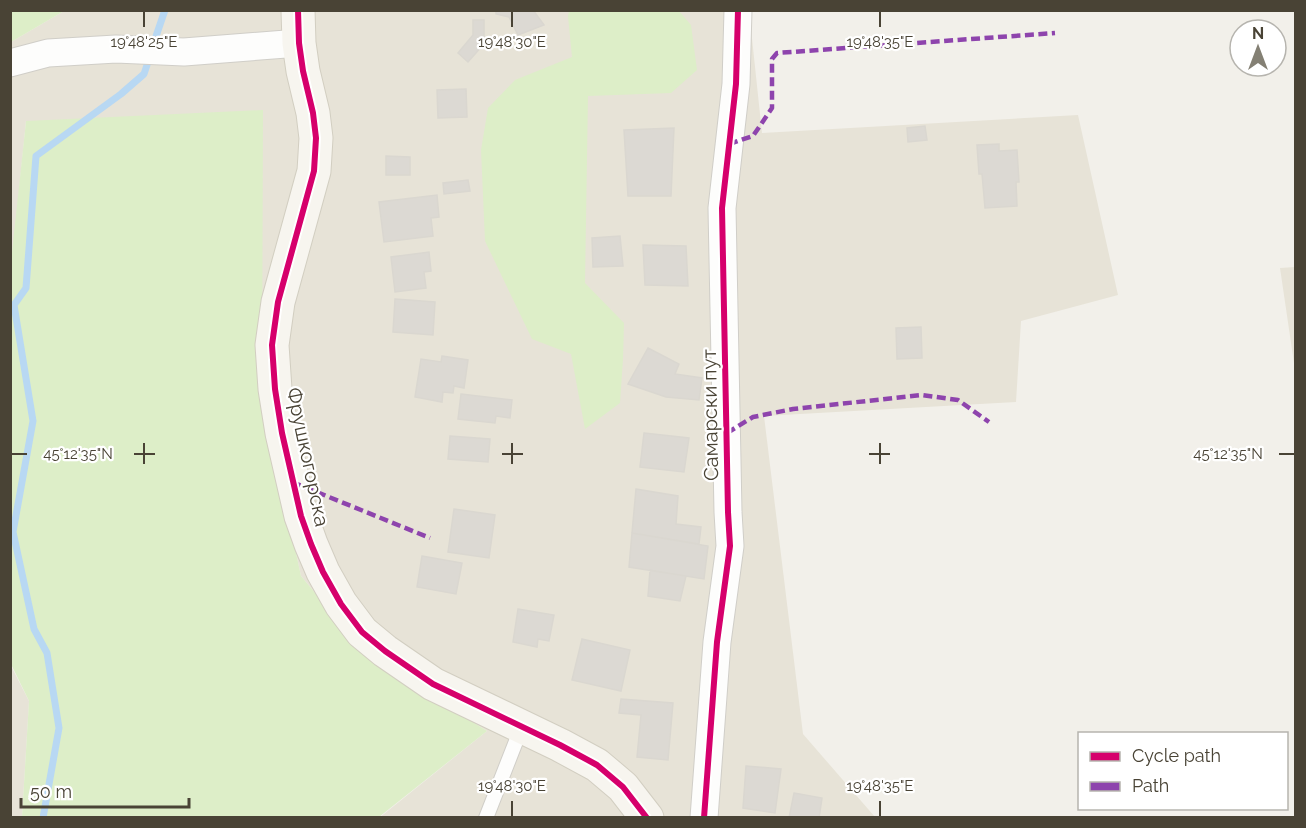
<svg xmlns="http://www.w3.org/2000/svg" width="1306" height="828" viewBox="0 0 1306 828" font-family="Raleway,sans-serif">
	<style>
		.residential { fill: #e7e3d7 }
		.green { fill: #ddeec8 }
		.lines { fill: none; stroke-linecap: round; stroke-linejoin: round }
		.stream { stroke: #b8d8f3; stroke-width: 7 }
		.building { fill: #dcd9d3; stroke: #dad7d0; stroke-width: 1.5 }
		.lane-casing { stroke: #d0cec8; stroke-width: 16 }
		.street-casing { stroke: #d0cec8; stroke-width: 29 }
		.secondary-casing { stroke: #d2cec1; stroke-width: 35 }
		.lane { stroke: #fdfdfc; stroke-width: 14 }
		.street { stroke: #fdfdfc; stroke-width: 27 }
		.secondary { stroke: #f7f5ef; stroke-width: 33 }
		.quiet { stroke: #8e44ad; stroke-width: 4.5; stroke-dasharray: 9 4.5; stroke-linecap: butt }
		.cycleway-casing { stroke: #fff; stroke-width: 10 }
		.cycleway { stroke: #d6006c; stroke-width: 6 }
		.ticks { fill: none; stroke: #494335; stroke-width: 2 }
		.labels { text-anchor: middle; dominant-baseline: central; stroke-width: 4.5; stroke-linejoin: round; paint-order: stroke }
		.street-label { font-size: 20px; fill: #494335; stroke: #fff }
		.ticks-label { font-size: 15px; text-anchor: middle; fill: #494335; stroke: #fff; stroke-width: 4.5; stroke-linejoin: round; paint-order: stroke }
	</style>
	<rect width="100%" height="100%" fill="#f2f0ea"/>
	<path class="residential" d="M749 10 762 133 1078 115 1118 295 1021 321 1016 402 764 416 803 734 875 817 379 818 487 731 368 656 301 576 262 395 26 121 11 271V42L64 11Z
		M1295 267H1296L1295 370 1280 268Z
		M10 664 29 701 22 817H11Z"/>
	<path class="green" d="M11 10H64V11L11 42Z
		M569 11H679L691 25 697 70 671 93 588 96 585 283 624 323 623 359 620 403 585 429 571 354 532 339 485 241 481 150 488 108 515 80 572 57 568 16Z
		M263 110 262 395 301 576 368 656 487 731 379 817H22L29 701 11 664 10 271 26 121Z"/>
	<g class="lines">
		<path class="stream" d="M153 45 165 10
			M43 818 59 728 47 653 34 629 13 532 33 421 14 305 26 288 36 156 121 94 144 74 150 56"/>
	</g>
	<path class="building" d="M496 10H533L544 25 518 35 509 17 496 14Z
		M473 20H484V44L468 62 458 53 473 35Z
		M466 89 467 117 438 118 437 90Z
		M925 126 927 140 908 142 907 128Z
		M674 128 671 196H628L624 130Z
		M999 144V151L1017 150 1019 182H1016L1017 206 985 208 982 174H979L977 145Z
		M386 156 410 157V175H386Z
		M468 180 470 191 444 194 443 183Z
		M437 195 439 217 431 218 433 236 384 242 379 202Z
		M620 236 623 266 593 267 592 238Z
		M643 245 686 246 688 286 645 285Z
		M429 252 431 271 424 272 426 288 395 292 391 257Z
		M395 299 435 302 433 335 393 332Z
		M921 327 922 358 897 359 896 328Z
		M648 348 679 364 675 374 702 378 699 400 666 397 628 384Z
		M442 356 468 360 464 388 454 386 453 393 443 392 442 402 415 397 421 359 441 362Z
		M461 394 512 400 510 418 496 416 495 423 458 419Z
		M644 433 689 438 684 472 640 467Z
		M450 436 490 439 488 462 448 459Z
		M636 489 678 496 676 524 701 527 699 544 632 533Z
		M454 509 495 515 489 558 448 552Z
		M632 533 708 546 704 579 629 567Z
		M422 556 462 563 456 594 417 587Z
		M650 570 686 576 680 601 648 596Z
		M518 609 554 615 549 641 538 639 537 647 513 642Z
		M582 639 630 650 621 691 572 680Z
		M621 699 673 703 668 760 637 757 641 715 619 713Z
		M746 766 781 769 775 813 743 808Z
		M794 793 822 798 819 818H789Z"/>
	<g class="lines">
		<g class="lane-casing">
			<path id="lane" d="M486 818 522 726"/>
		</g>
		<g class="street-casing">
			<path id="street" d="M10 63 48 53 116 49 184 52 299 43
				M704 818 717 642 730 546 728 512 722 208 736 84 738 10"/>
		</g>
		<g class="secondary-casing">
			<path id="secondary" d="M298 10 299 43 303 71 313 113 316 138 314 171 278 302 272 345 275 389 282 433 301 516 311 544 323 572 341 604 362 632 385 651 433 684 560 745 597 765 623 787 647 818"/>
		</g>
		<use href="#lane" class="lane"/>
		<use href="#street" class="street"/>
		<use href="#secondary" class="secondary"/>
		<path class="quiet" d="M729 144 753 136 772 108V59L777 53 1055 33
			M727 433 753 417 793 409 922 395 958 400 989 422
			M292 482 430 538"/>
		<g class="cycleway-casing">
			<path id="cycleway" d="M298 10 299 43 303 71 313 113 316 138 314 171 278 302 272 345 275 389 282 433 301 516 311 544 323 572 341 604 362 632 385 651 433 684 560 745 597 765 623 787 647 818
				M704 818 717 642 730 546 728 512 722 208 736 84 738 10"/>
		</g>
		<use href="#cycleway" class="cycleway"/>
	</g>
	<path class="ticks" d="M144 12V27M512 12V27M880 12V27M144 443V464M512 443V464M880 443V464M12 454H27M134 454H155M502 454H523M869 454H890M1279 454H1294M512 801V816M880 801V816"/>
	<g class="labels">
		<g class="street-label">
			<text transform="translate(710 415) rotate(-91)">Самарски пут</text>
			<text transform="translate(308 457) rotate(78)">Фрушкогорска</text>
		</g>
	</g>
	<g class="ticks-label">
		<text x="144" y="47">19°48'25"E</text>
		<text x="512" y="47">19°48'30"E</text>
		<text x="880" y="47">19°48'35"E</text>
		<text x="78" y="459">45°12'35"N</text>
		<text x="1228" y="459">45°12'35"N</text>
		<text x="512" y="791">19°48'30"E</text>
		<text x="880" y="791">19°48'35"E</text>
	</g>
	<rect width="1306" height="828" fill="none" stroke="#494335" stroke-width="24"/>
	<rect x="1078" y="732" width="210" height="78" fill="#ffffff" stroke="#b6b4ae" stroke-width="1.5"/>
	<rect x="1090" y="752" width="30" height="9" fill="#d6006c" stroke="#b6b4ae" stroke-width="1.5"/>
	<text x="1132" y="762" font-size="18" fill="#494335">Cycle path</text>
	<rect x="1090" y="782" width="30" height="9" fill="#8e44ad" stroke="#b6b4ae" stroke-width="1.5"/>
	<text x="1132" y="792" font-size="18" fill="#494335">Path</text>
	<g transform="translate(1258 48)"><circle r="28" fill="#ffffff" stroke="#b6b4ae" stroke-width="1.5"/>
	<path d="M0-4.5L10 22L0 15L-10 22Z" fill="#848074"/>
	<text y="-9" font-size="16" font-weight="bold" text-anchor="middle" fill="#494335">N</text>
	</g>
	<path d="M21 798v9h168v-9" fill="none" stroke="#494335" stroke-width="3"/>
	<text x="30" y="798" font-size="18" fill="#494335" stroke="#ffffff" stroke-width="4.5" paint-order="stroke">50 m</text>
</svg>
